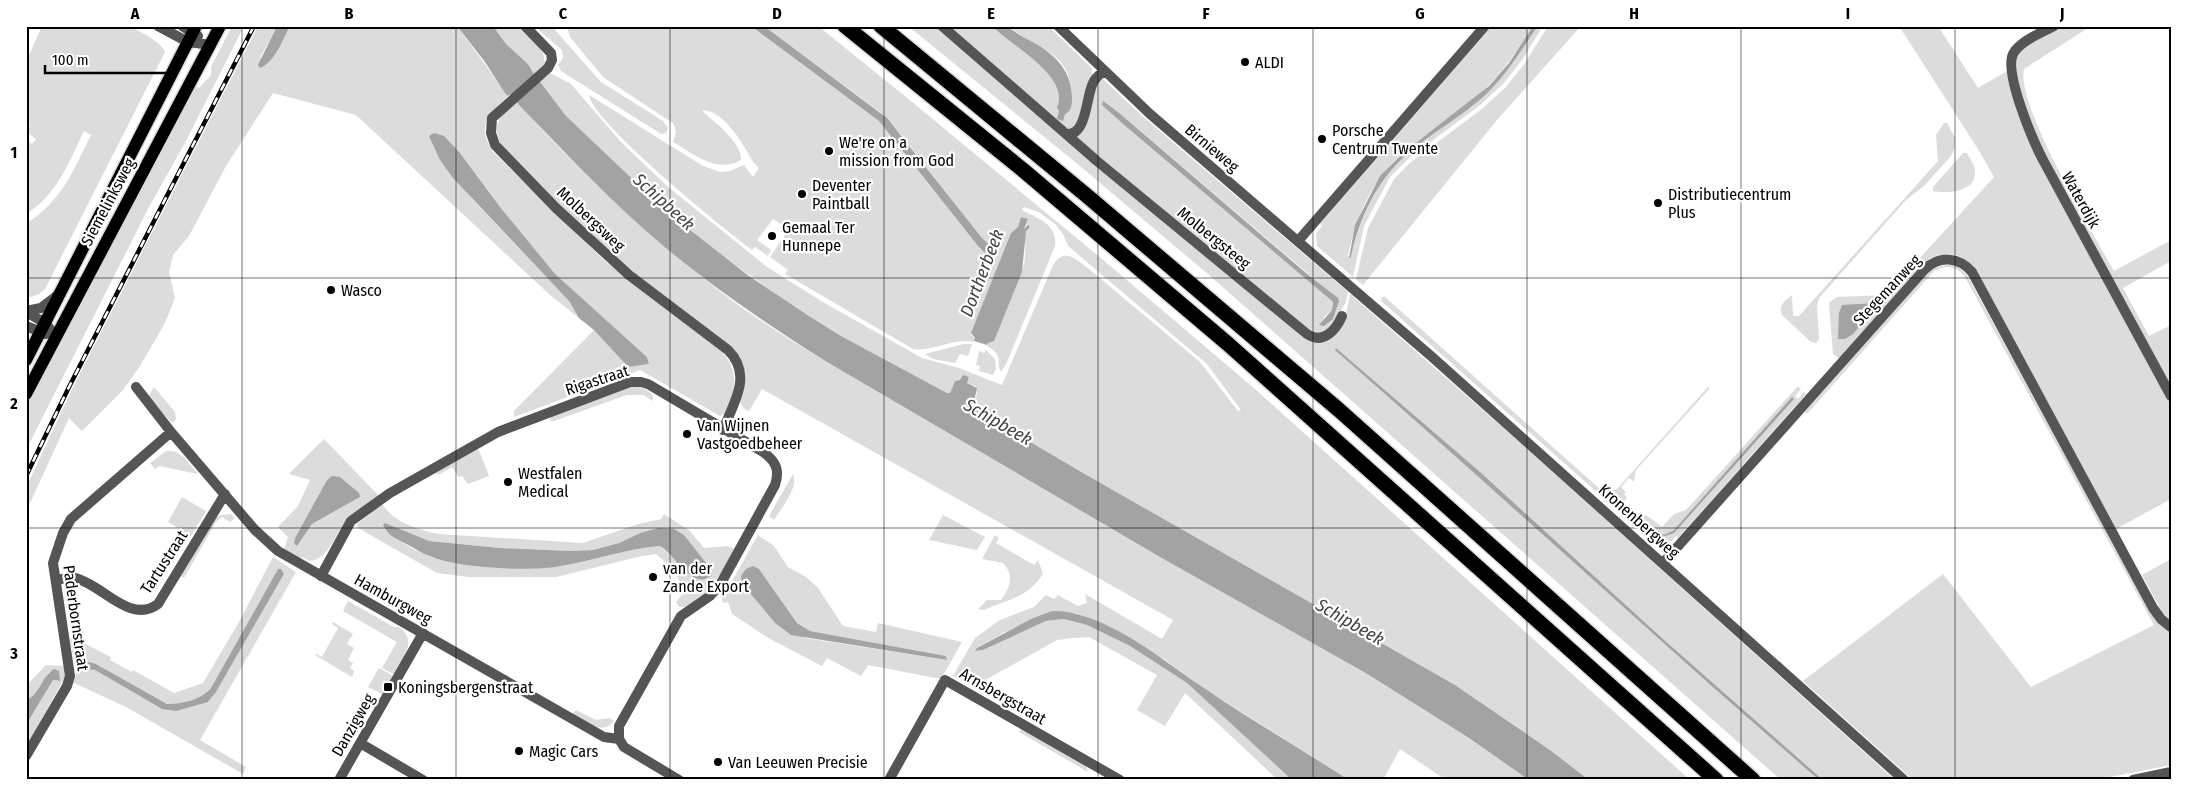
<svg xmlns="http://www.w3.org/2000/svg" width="2197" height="806" viewBox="0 0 2197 806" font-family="'Fira Sans Condensed',sans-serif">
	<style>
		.green { fill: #dcdcdc; fill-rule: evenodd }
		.water { fill: #a3a3a3 }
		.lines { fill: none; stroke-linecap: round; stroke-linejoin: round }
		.primary-casing { stroke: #dbdbdb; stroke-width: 15 }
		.highway-casing { stroke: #dbdbdb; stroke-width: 18 }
		.street { stroke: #555; stroke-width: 10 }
		.primary { stroke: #000; stroke-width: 12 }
		.highway { stroke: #000; stroke-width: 15 }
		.rail-casing { stroke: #000; stroke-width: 4.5 }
		.rail { stroke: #fff; stroke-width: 2.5; stroke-dasharray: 8; stroke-linecap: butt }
		.grid { fill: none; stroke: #000; stroke-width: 1; stroke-opacity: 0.55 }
		.poi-dot { fill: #000; stroke: #fff; stroke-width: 2 }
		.labels { text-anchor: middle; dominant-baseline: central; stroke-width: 4.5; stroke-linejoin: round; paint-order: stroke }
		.poi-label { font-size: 16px; fill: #000; stroke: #fff; text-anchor: start }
		.street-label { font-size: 16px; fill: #000; stroke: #fff }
		.water-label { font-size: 18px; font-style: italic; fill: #444; stroke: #fff }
		.neatline { fill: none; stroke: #000; stroke-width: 2 }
		.grid-label { font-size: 16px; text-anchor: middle; font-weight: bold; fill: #000 }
	</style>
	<rect width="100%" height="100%" fill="#fff"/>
	<path class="green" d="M42 26C69 26 98 24 124 26 134 27 162 42 165 52L45 289 39 294 26 299V224C63 199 72 173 91 135L84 131C69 162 57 195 26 214V140L32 144 36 139 28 133 26 135V128L30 127 29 120H26V62Z
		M232 26H244L187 139 148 209 26 450V406L30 398 194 85 199 88 211 75V67Z
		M258 26H277L260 58 277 51 290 26H457L508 96C488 115 476 125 493 152L606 262 720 349C740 372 736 386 726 413L720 416 640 370 514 417V411L594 330 628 367 649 364 647 357 552 272 500 207 460 153 440 160 473 200 569 301 579 318 549 294 356 115 273 93 226 166 189 236 173 255 169 272 175 298 165 323 140 366 123 390 82 431 69 418 31 501 26 508V488L74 385Z
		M493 26H520C530 37 548 50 544 66L534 74 528 64 506 44Z
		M534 26H557L555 30 601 82 663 121 668 128 666 133 661 134 561 71 558 65 563 58 562 50Z
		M567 26H751L879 121 978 246 981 250 990 245 982 238 902 136 880 112 764 26H818L906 97 1102 259 1255 389 1690 780H1589L1550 750 1455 685 1083 473 976 410 973 406 977 393 975 386 967 383 969 377 955 381 950 393H947L841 336 782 299 715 250 667 212 639 187 566 116 539 82 550 73 571 84 620 141 667 186 767 267 821 301 922 358 959 368 1002 385 1053 265C1064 247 1076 259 1089 269L1200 362 1238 411 1241 410 1207 364 1068 246 1063 234 1055 224 1039 212 1024 207 1022 210C1037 218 1058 224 1055 246L1007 362 1001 372C996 362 1004 355 987 346 996 319 1014 295 1023 268 1028 252 1022 233 1028 220L1021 217 1018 227 1011 233 971 335 975 338 974 342C954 337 933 352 913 349L785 274 788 270 770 257 793 223 791 222 787 228 773 219 757 240 771 250 768 256 755 247 752 250C725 230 592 122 589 95L703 166 720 172 730 171 744 165 753 177 759 168 754 163C743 145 726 112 703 110V112C714 121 743 144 741 160 717 174 694 154 673 142L676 133 674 124 603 77 570 37Z
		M908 26H936L1315 341 1346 314 1350 294 1516 439 1895 780H1823L1663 639 1479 471 1336 348 1661 641 1819 780H1781L1209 275 1080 166Z
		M947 26H992C1009 44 1071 77 1057 107L1065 113 1071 106C1076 51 1041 53 1008 26H1048L1091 67C1097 82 1080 114 1074 129H1066Z
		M1492 26H1533C1517 51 1501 75 1479 95 1456 116 1429 131 1405 151 1373 177 1356 217 1348 256L1351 257C1360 218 1376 182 1406 155 1430 134 1458 119 1482 98 1504 77 1521 52 1538 26H1543L1522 60 1503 84 1480 105 1408 159 1390 177 1364 226 1353 277 1317 246 1316 234 1322 226 1320 224Z
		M1548 26H1581L1497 120 1363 285 1356 279 1368 228 1394 179 1411 162 1483 108 1506 87 1525 63Z
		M1899 26H1938L1978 88 2009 70 2023 118 2171 401V499L2116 529 1976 270C1963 253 1944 249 1926 261L1839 358 1833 354 1829 303 1837 297 1884 295 1888 293 1994 177 1978 149Z
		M2058 26H2091L2024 69C2015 104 2094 235 2114 271L2171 240V261L2123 288 2149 336 2171 325V384L2167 385 2036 143 2013 65 2019 50Z
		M1100 80H1104L1140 114 1348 292 1346 302 1329 331 1316 336 1076 137 1093 89ZM1104 102 1118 112 1339 300 1333 319 1320 326 1325 316 1332 310 1333 302 1123 124 1111 113Z
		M516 101C582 175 655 242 734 302 764 324 796 343 827 362L1160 557 1369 675 1469 738 1529 780H1446L1400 749 1383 780H1349L1205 689 1164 659 1098 622 1075 613 1005 632 977 648V651L983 650 1046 621 1064 619 1087 625 1130 646 1187 683 1292 780H1278L1185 693 1165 726 1137 710 1157 675 1089 637 1072 638 1057 640 973 687 953 676 975 638 1000 620 1034 607 1046 595 1054 599 1058 595 1078 606 1087 603 1085 594 1162 639 1173 620 762 389 749 411 744 409 739 401C745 384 747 373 739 356L627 268 578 224 503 149C491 126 497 116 516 101Z
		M1944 123H1947L1955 138V147L1951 156 1924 186 1906 200 1819 298 1817 305 1819 339 1816 343 1811 342 1782 315C1778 306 1785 300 1792 295L1793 316H1799L1938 161 1936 135Z
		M1963 153H1967C1970 159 1975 165 1975 172 1976 192 1947 194 1933 191V187Z
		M1951 264 1960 268 1967 275 2149 610 2155 620 2171 633V765L2095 780H1913L1803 681 1943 574 2031 687 2154 625 1965 277C1957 266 1946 264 1934 271L1807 414 1805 412 1929 272 1937 267Z
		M1384 296 1601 490 1607 492 1617 489 1708 387 1710 388 1636 470 1634 482 1629 478 1621 487 1626 492 1624 494 1627 498 1617 510 1380 300Z
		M964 344H972L968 356 960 354 955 363 933 359 925 354Z
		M986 350 995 359 996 369 993 375 979 371 980 366 976 365 979 351 984 353Z
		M631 386C640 386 647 389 653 396V401L643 395H627L551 422 550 418 551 416Z
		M1798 386 1801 389 1795 396 1798 399 1804 392 1806 394 1678 538 1676 536 1672 541 1660 544 1648 538 1635 525 1646 515 1662 527 1674 514 1686 510Z
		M154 387 175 412 176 420 172 423 150 399 149 395Z
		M324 439 379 496C368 503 357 510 348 520 335 533 330 558 310 561L301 557 300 559 284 550 288 537 278 527 298 506 310 480 289 474ZM327 480 360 497 312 524 297 546 294 543 295 538Z
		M477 449 479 450 489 476 468 484 462 476 459 477 452 467 440 474H437L436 472Z
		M166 451C181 449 189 464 198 474L159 466 155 469 150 463Z
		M793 474C799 488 781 508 774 520L769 516Z
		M182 497 206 511 191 536 168 522Z
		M382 504C395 523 417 529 438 534L583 543 638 524 661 519 664 514 690 531 704 548 727 546 735 549C725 567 702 610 679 607L676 602 685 591C678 576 669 565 656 554L642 556 556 577H469L437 573 358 528 357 524ZM388 524 416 538 429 541 500 548 571 551 593 550 619 543 640 533 710 568 711 573 692 577 660 546C624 549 591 562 555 567 535 569 514 568 494 566 450 563 419 559 384 529Z
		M231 514 235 518 230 522 222 517 216 522 184 578 180 576 214 518 221 515Z
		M943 515 985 537 977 550 929 540Z
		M758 535 774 546 788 567 806 577 818 588 843 626 876 632 878 623 962 642 941 679 868 665 861 676 827 658 822 666 770 639 732 614 728 602 723 603 722 599ZM759 569 797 623 810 631 946 656 947 660 805 638Z
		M995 535 999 538 996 543 1034 565 1038 560 1043 574C1027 598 1009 599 984 610L978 609 987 600H1001C1010 588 1015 575 1003 563L982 559Z
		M273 557 296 572 200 740 246 767 243 774 126 707 74 683 76 672 70 639 72 637 111 657 110 660 132 672 133 670 174 693 203 683 239 622ZM278 569H281L284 574 216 692 208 702 162 709 95 670 96 664 167 704C183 704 201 700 211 688Z
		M2171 559V620L2162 612 2142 575Z
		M348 601 394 627H399C409 634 411 643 405 654L407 655 395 675 382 668 397 642 343 611Z
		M333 622 353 634 347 644 354 648 348 660 353 663 350 668 354 671 352 677 315 655 316 654 322 657 338 628 332 624Z
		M46 665 64 666 65 677 26 747V725L53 680 59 681V671L49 672 33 698 26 700V686Z
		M379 668 395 677 384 695 368 687Z
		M576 710 596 720 609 718 614 721C603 736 586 722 574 715L573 713Z
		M1021 728 1086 766 1088 772 1019 732Z"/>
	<path class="water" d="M277 26H290C283 39 275 62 260 68L258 65Z
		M457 26H493L506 44 528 64 534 74 566 116 667 212 749 276 809 316 841 336 947 393H950L955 381 960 380 963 375 969 377 967 383 977 388 973 406 976 410 1083 473 1455 685 1550 750 1589 780H1529L1469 738 1369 675 1160 557 827 362C760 320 694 275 635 221 595 185 558 145 520 106L510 94 508 96 505 93 485 62Z
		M751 26H764L887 118 982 238 992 247 991 253H985L978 246 879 121Z
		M992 26C1012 26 1010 30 1027 39 1052 52 1071 67 1072 97 1072 104 1072 111 1065 114L1063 121 1057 119 1059 111 1057 107C1071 77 1009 44 992 26Z
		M1533 26H1538C1520 52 1505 77 1482 98 1458 119 1430 134 1406 155 1376 182 1359 219 1351 257L1349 258 1355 225 1380 176 1404 152 1489 86 1509 63Z
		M1103 101 1118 112 1306 273 1338 298 1339 301 1333 319 1324 326 1319 325 1332 310 1333 302 1123 124 1102 105Z
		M434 133 444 136 460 153 500 207 555 274 647 357 649 364 628 367 594 330 579 318 569 301 453 178 440 160 429 136Z
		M1985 186 1853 334 1845 339H1838L1839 313 1842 305 1876 303 1885 298Z
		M1021 217 1028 219 1024 229 1028 225 1030 227 1026 231 1022 272 994 341 988 343 987 345 974 341 975 338 971 333 1011 233 1018 227Z
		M1336 348 1479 471 1663 639 1823 780H1819C1656 639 1498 492 1335 350Z
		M1792 397 1794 399 1674 533 1659 538 1643 528 1645 525 1648 524 1664 535 1674 530Z
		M332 476 340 477 359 493 360 497 312 524 297 546 294 543 295 538 327 480Z
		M385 523 429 541 500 548 571 551 593 550 619 543 640 533 659 528 674 529 684 535 710 568 712 575C693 592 675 555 660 546 624 549 590 562 555 567 526 571 456 568 430 556 423 554 416 549 410 546 401 541 387 536 383 525Z
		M753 566 759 569 797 623 810 631 946 656 947 660 791 635 775 623 742 583 741 576 746 569Z
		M278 569H281L284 574 216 692 208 702 176 711 162 709 95 670 88 669 85 665 89 662 96 664 167 704C182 704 201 700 211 688Z
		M1052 611C1104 610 1165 662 1207 690 1253 721 1302 750 1349 780H1292L1187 683 1130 646 1087 625 1064 619 1046 621 983 650 975 651 977 648 1031 619Z
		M54 669 59 671 60 681 53 680 26 725V700C40 695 41 677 54 669Z"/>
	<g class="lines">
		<g class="primary-casing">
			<path id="primary" d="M26 360 196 26
				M26 394 220 26"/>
		</g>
		<g class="highway-casing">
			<path id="highway" d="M845 26 1023 170 1228 344 1716 780
				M881 26 1086 195 1339 410 1753 780"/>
		</g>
		<path class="street" d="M158 26 188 42 211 45
			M182 26 198 36
			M525 26 551 53 552 60 548 68 492 118 491 133 495 145 556 208 629 275 728 350C753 375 734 402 723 430
			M942 26 1097 161 1307 334C1323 345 1336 330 1342 316
			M1058 26 1150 114 1431 356 1904 780
			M2054 26C2041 33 2020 41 2013 54 2004 73 2033 141 2043 160L2171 396
			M1068 134C1087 134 1086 96 1093 83 1095 78 1100 74 1104 71
			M1298 241 1485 26
			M26 311 41 308 58 295
			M26 312 45 323 56 336
			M26 326 46 334
			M136 387 171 432 255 530 278 551 604 737 619 739
			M1663 563 1925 269C1940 255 1959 257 1972 272L2153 608 2161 619 2171 627
			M321 576 351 521 390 493 498 432 630 382H641L648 384 763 452C776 461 780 470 775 485L720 585 710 596 681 616 619 726V739L624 747 679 780
			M56 580C62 579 70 577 75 578 102 584 130 625 158 604L225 494
			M360 743 423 780
			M26 756 67 686 70 676 53 563 63 533 71 519 171 432
			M339 780 423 633
			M889 780 945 680 1120 780
			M2133 780 2171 772"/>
		<use href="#primary" class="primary"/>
		<use href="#highway" class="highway"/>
		<g class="rail-casing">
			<path id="rail" d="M26 476 69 387 254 26"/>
		</g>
		<use href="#rail" class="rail"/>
	</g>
	<path class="grid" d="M242 26V780M456 26V780M670 26V780M884 26V780M1098 26V780M1313 26V780M1527 26V780M1741 26V780M1955 26V780M26 278H2171M26 528H2171"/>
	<g class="poi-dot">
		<circle cx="1245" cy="62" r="5"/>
		<circle cx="1322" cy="139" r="5"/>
		<circle cx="829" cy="151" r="5"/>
		<circle cx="802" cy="194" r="5"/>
		<circle cx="1658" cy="203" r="5"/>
		<circle cx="772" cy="236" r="5"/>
		<circle cx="331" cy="290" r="5"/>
		<circle cx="687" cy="434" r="5"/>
		<circle cx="508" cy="482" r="5"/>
		<circle cx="653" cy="577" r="5"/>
		<rect x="383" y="682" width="10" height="10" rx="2.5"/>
		<circle cx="519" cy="751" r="5"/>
		<circle cx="718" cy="762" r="5"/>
	</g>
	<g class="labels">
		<g class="poi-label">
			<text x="1255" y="62">ALDI</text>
			<text x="1332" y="130">Porsche<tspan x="1332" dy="18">Centrum Twente</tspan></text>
			<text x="839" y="142">We're on a<tspan x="839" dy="18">mission from God</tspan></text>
			<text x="812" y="185">Deventer<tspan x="812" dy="18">Paintball</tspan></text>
			<text x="1668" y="194">Distributiecentrum<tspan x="1668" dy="18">Plus</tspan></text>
			<text x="782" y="227">Gemaal Ter<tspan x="782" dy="18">Hunnepe</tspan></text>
			<text x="341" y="290">Wasco</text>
			<text x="697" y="425">Van Wijnen<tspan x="697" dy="18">Vastgoedbeheer</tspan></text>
			<text x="518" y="473">Westfalen<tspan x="518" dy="18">Medical</tspan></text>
			<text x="663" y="568">van der<tspan x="663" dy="18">Zande Export</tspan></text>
			<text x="398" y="687">Koningsbergenstraat</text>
			<text x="529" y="751">Magic Cars</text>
			<text x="728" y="762">Van Leeuwen Precisie</text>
		</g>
		<g class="street-label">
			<text transform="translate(1212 148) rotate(40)">Birnieweg</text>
			<text transform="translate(2081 200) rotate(61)">Waterdijk</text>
			<text transform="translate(108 202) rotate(-62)">Siemelinksweg</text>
			<text transform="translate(591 219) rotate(43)">Molbergsweg</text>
			<text transform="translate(1214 238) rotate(39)">Molbergsteeg</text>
			<text transform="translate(1887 290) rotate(-47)">Stegemanweg</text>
			<text transform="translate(597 380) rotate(-18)">Rigastraat</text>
			<text transform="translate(1639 521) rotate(42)">Kronenbergweg</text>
			<text transform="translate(164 562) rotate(-57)">Tartustraat</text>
			<text transform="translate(393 599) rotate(29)">Hamburgweg</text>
			<text transform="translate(76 618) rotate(82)">Paderbornstraat</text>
			<text transform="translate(1003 696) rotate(30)">Arnsbergstraat</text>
			<text transform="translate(353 725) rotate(-60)">Danzigweg</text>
		</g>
		<g class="water-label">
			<text transform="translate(664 202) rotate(42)">Schipbeek</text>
			<text transform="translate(982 273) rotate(-69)">Dortherbeek</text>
			<text transform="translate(998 422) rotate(30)">Schipbeek</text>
			<text transform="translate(1350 622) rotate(30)">Schipbeek</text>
		</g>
	</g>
	<rect width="2197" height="806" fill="none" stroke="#ffffff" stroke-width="55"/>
	<path d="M45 65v8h131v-8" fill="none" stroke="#000000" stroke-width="2.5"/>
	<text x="52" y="65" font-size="15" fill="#000000" stroke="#ffffff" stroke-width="4" paint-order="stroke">100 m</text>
	<rect x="28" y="28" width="2142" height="750" class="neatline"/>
	<g class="grid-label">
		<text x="135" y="19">A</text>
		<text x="349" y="19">B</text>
		<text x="563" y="19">C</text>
		<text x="777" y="19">D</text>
		<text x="991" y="19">E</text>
		<text x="1206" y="19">F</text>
		<text x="1420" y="19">G</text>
		<text x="1634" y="19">H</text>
		<text x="1848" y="19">I</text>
		<text x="2062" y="19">J</text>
		<text x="14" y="158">1</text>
		<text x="14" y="409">2</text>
		<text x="14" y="659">3</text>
	</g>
</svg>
